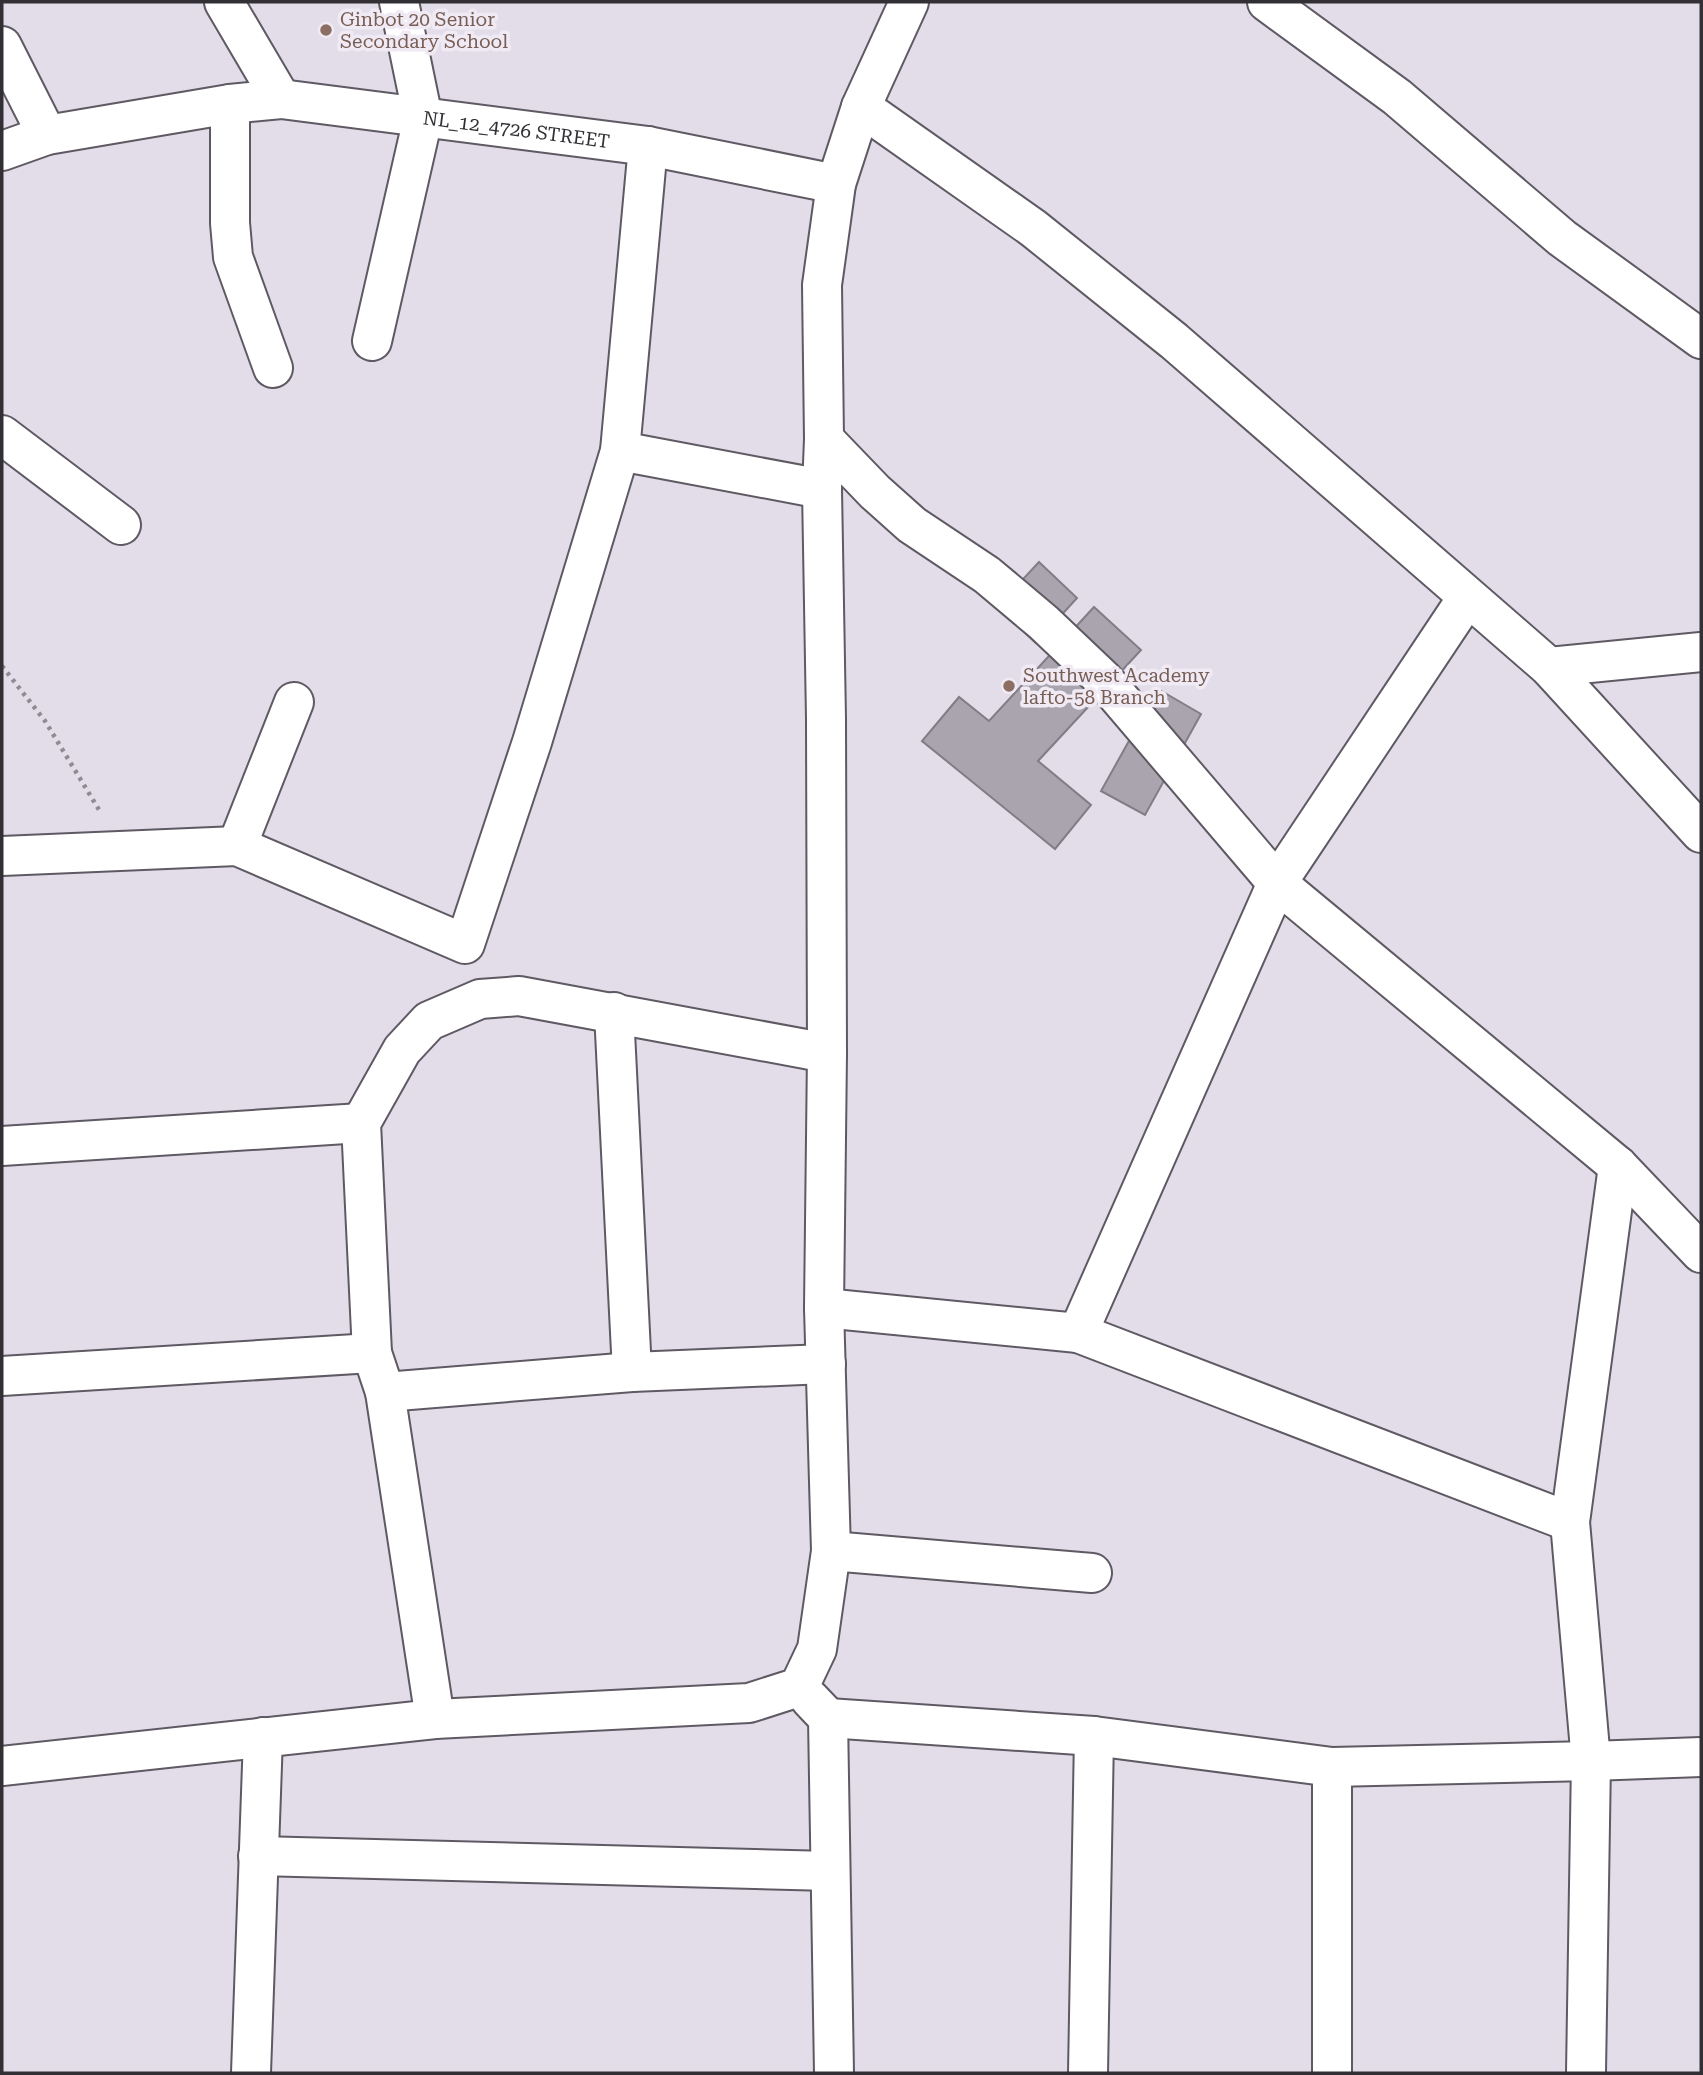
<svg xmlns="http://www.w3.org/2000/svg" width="1703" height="2075" viewBox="0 0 1703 2075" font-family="'Roboto Serif',serif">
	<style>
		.building { fill: #aaa4af; stroke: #817c86; stroke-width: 2 }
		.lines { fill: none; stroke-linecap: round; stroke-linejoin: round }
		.minor-casing { stroke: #5e5963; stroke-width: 42 }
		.path { stroke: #8e8b93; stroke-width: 4.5; stroke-dasharray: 3.5 5; stroke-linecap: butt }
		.minor { stroke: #fff; stroke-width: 38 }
		.education-dot { fill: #8d6e63; stroke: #f0eaf5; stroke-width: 2.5 }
		.labels { text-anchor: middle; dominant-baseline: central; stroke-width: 7; stroke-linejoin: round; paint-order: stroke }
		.education-label { font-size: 19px; fill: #785e54; stroke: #f0eaf5; text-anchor: start }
		.street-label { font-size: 19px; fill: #323035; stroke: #f0eaf5 }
	</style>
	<rect width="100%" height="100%" fill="#e2dde8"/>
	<path class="building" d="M1039 562 1077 598 1036 643 997 607Z
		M1094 607 1141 650 1038 761 1091 805 1055 849 922 741 959 697 989 721Z
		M1158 689 1201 714 1145 815 1101 791Z"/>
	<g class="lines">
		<g class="minor-casing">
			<g id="minor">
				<path d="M224 2 281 99"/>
				<path d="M1267 2 1397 97 1562 238 1701 339"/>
				<path d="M2 46 47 135"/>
				<path d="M230 104V223L233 257 273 368"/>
				<path d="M861 107 1033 228 1174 341 1549 667 1701 833"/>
				<path id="s1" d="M2 151 47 135 230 104 281 99 648 146 836 184"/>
				<path d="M372 341 423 118 399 2"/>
				<path d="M2 435 121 525"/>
				<path d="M824 439 875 492 912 525 987 575 1043 622 1103 679 1277 883 1618 1166 1701 1253"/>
				<path d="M620 451 822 489"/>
				<path d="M1549 667 1701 652"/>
				<path d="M237 846 294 702"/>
				<path d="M2 856 237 846 465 944 532 742 620 451 648 146"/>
				<path d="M614 1012 632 1372"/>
				<path d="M2 1146 361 1123"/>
				<path d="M1618 1166 1570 1522 1591 1761 1701 1757"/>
				<path d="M824 1308 1078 1333 1277 883 1467 598"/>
				<path d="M1078 1333 1570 1522"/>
				<path d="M2 1376 372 1353"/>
				<path d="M385 1392 632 1372 826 1364"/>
				<path d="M831 1551 1092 1573"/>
				<path d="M810 1699 828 1718 834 2073"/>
				<path d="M828 1718 1094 1736 1332 1767 1591 1761 1586 2073"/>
				<path d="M435 1719 385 1392 372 1353 361 1123 402 1050 429 1021 480 999 519 996 827 1053"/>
				<path d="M2 1766 435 1719 749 1703 799 1687 817 1649 831 1551 824 1308 827 1053 826 719 822 489 824 439 822 285 836 184 861 107 909 2"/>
				<path d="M258 1856 830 1871"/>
				<path d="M251 2073 263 1737"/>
				<path d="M1088 2073 1094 1736"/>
				<path d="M1332 2073V1767"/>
			</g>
		</g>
		<path class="path" d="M2 666 45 721 101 813"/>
		<use href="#minor" class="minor"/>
	</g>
	<g class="education-dot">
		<circle cx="326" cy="30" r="7"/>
		<circle cx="1009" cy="686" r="7"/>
	</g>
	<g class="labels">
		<g class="education-label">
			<text x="340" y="19">Ginbot 20 Senior<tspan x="340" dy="22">Secondary School</tspan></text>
			<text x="1023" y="675">Southwest Academy<tspan x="1023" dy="22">lafto-58 Branch</tspan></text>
		</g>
		<g class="street-label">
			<text stroke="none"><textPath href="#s1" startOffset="522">NL_12_4726 STREET</textPath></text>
		</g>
	</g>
	<rect width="1703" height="2075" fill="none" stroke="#323035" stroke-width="7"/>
</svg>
